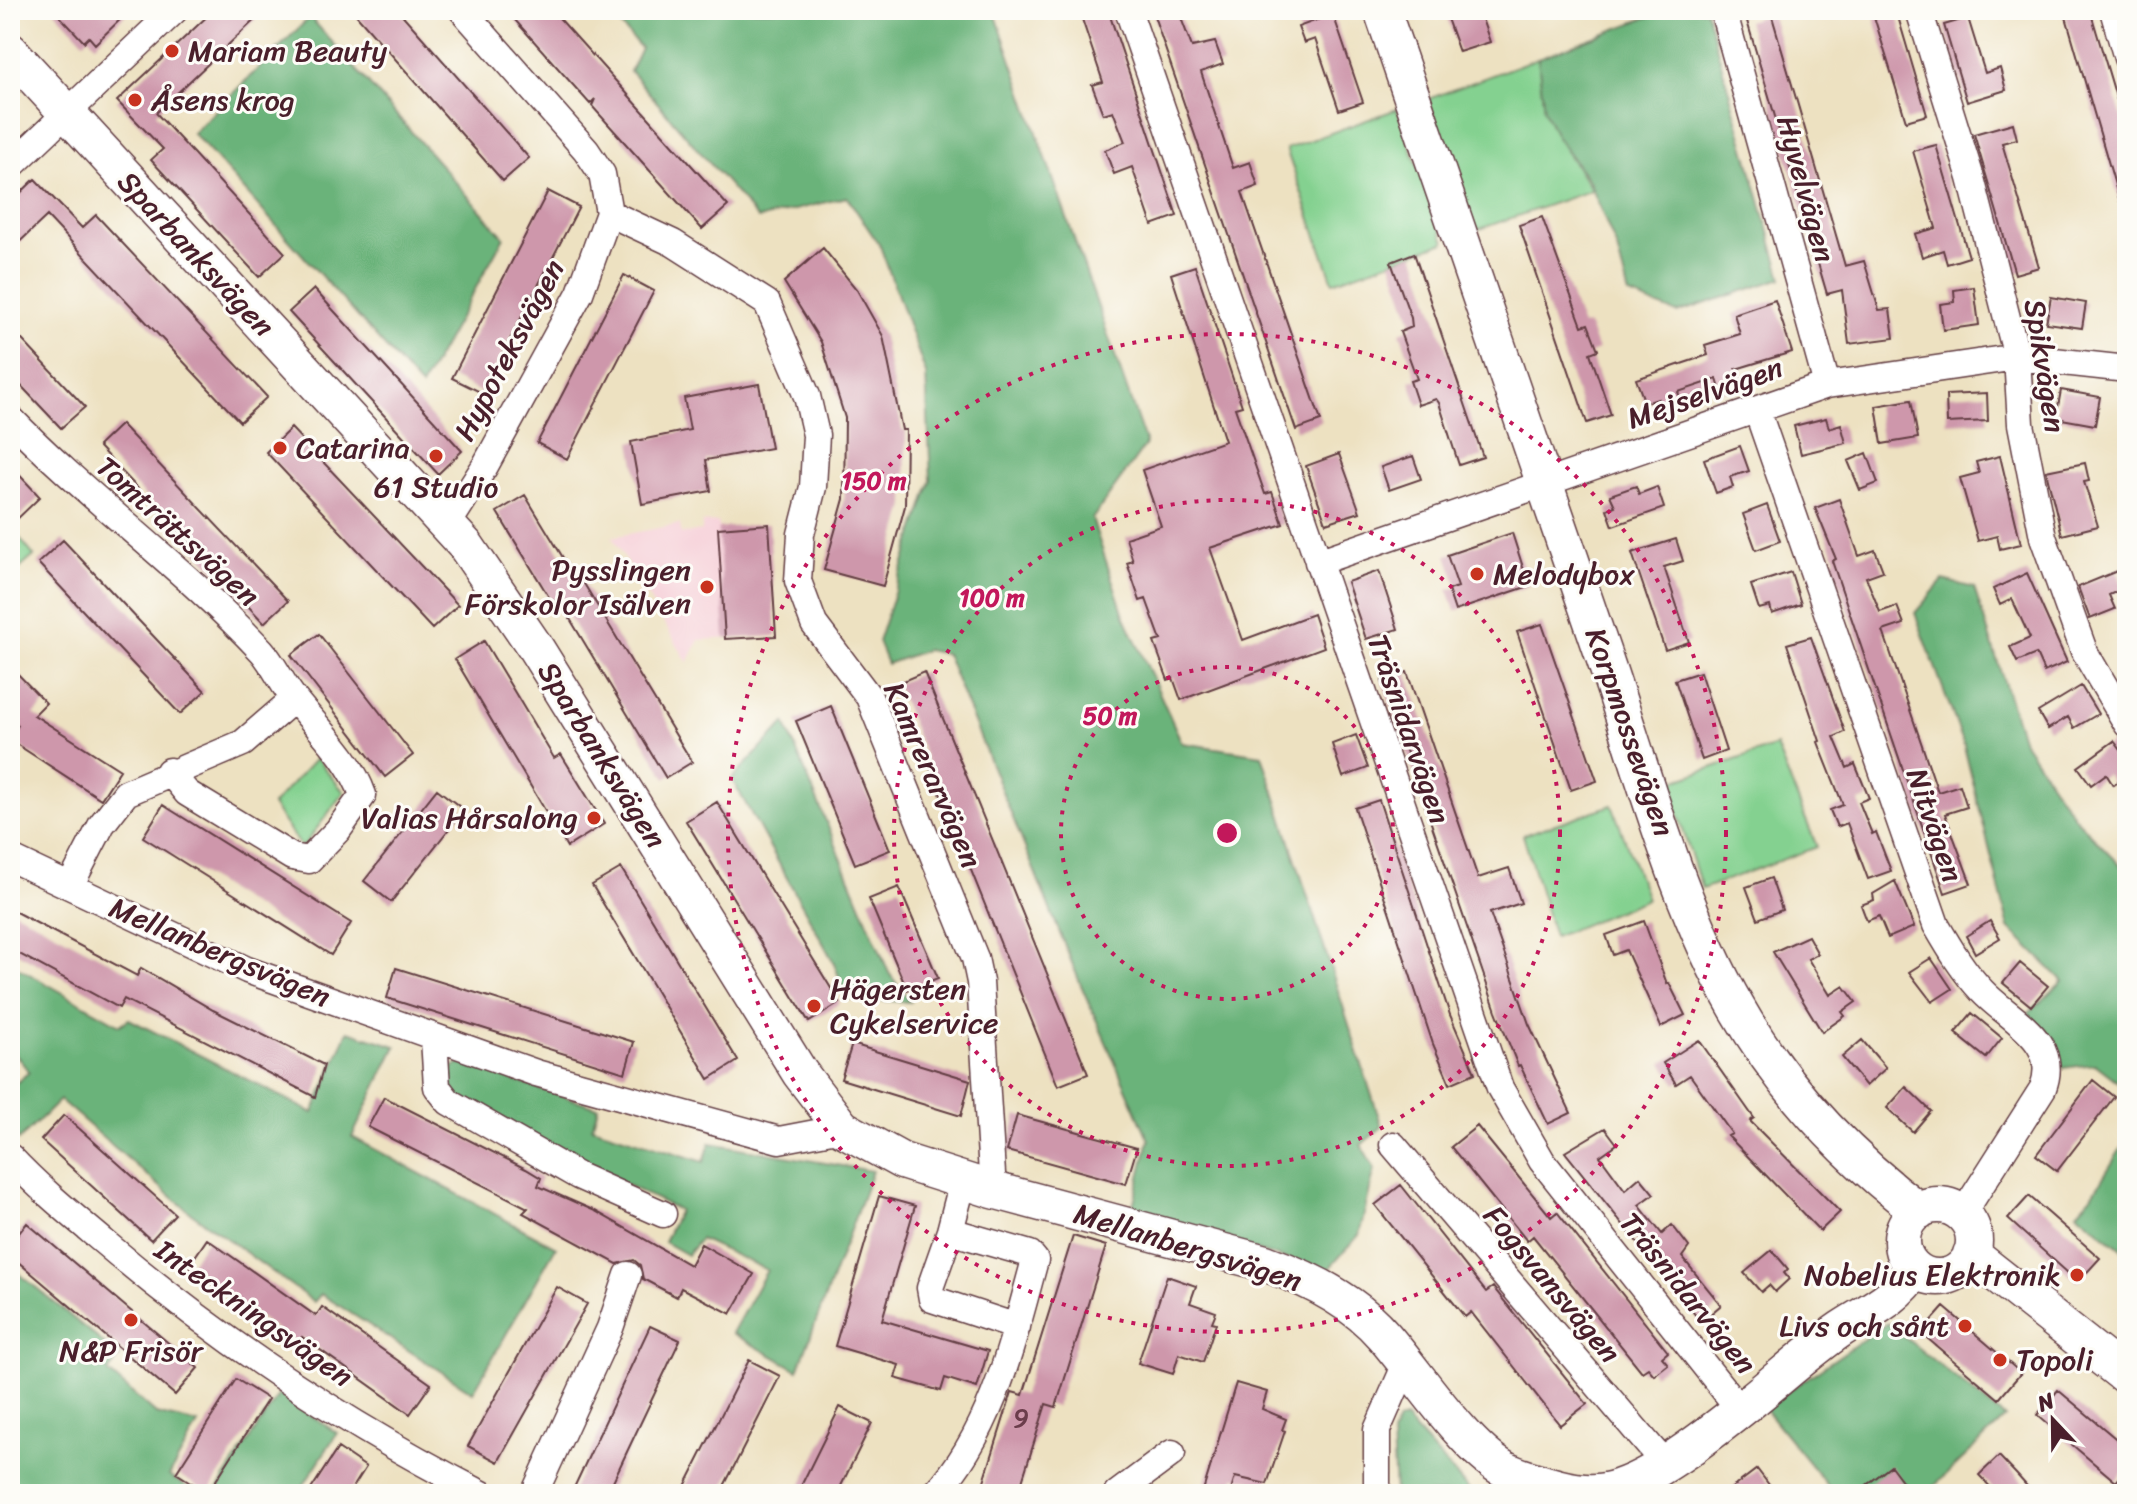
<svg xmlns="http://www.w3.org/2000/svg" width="2137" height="1504" viewBox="0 0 2137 1504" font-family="Sriracha,sans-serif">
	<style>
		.built { fill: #f6cfd8 }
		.green { fill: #84d190; stroke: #67785e; stroke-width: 2 }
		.forest { fill: #6bb37a; stroke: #5a6952; stroke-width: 2 }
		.building { fill: #ce97ab }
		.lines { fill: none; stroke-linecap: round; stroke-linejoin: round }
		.street-casing { stroke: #623c42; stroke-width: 29 }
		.secondary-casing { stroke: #623c42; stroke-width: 39 }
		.street { stroke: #fff; stroke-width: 26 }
		.secondary { stroke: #fff; stroke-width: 36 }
		.ring { fill: none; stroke: #c2185b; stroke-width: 4; stroke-dasharray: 4 8 }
		.poi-dot { fill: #c8321e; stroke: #fdfcf7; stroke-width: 3 }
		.labels { text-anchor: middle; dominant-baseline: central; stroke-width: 6; stroke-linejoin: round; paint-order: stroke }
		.number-label { font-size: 26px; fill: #6b3d4b }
		.poi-label { font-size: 30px; fill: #4a1f2b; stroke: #fdfcf7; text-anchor: start }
		.street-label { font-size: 30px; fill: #4a1f2b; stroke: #fdfcf7 }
		.centre { fill: #c2185b; stroke: #fdfcf7; stroke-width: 4 }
		.ring-label { font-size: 24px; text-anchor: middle; font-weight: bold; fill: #c2185b; stroke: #fdfcf7; stroke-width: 6; stroke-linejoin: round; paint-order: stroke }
	</style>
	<rect width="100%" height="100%" fill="#fdfcf7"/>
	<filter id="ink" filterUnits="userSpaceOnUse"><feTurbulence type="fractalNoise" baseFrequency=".0125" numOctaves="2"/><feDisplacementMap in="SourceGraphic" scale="16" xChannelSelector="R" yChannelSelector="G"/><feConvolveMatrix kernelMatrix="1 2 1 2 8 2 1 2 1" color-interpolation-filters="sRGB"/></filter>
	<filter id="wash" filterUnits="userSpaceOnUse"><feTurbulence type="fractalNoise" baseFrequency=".006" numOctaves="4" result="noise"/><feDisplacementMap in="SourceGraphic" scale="32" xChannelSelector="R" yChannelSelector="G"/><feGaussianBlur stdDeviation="1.8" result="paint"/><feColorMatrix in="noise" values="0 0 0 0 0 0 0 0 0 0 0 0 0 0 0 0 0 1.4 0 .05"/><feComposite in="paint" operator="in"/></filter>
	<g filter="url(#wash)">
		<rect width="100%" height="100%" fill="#ede1c1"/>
		<path class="built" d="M718 522 719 528 769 524 776 636 699 640 688 663 612 537 680 524 681 534 702 531V523Z"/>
		<path class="green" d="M1538 58 1544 110 1556 136 1592 190 1474 231 1428 99Z
			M1397 109 1445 242 1333 282 1286 149Z
			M10 526 34 556 10 577Z
			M1776 746 1817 847 1702 889 1668 783Z
			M316 758 344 792 302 848 272 805Z
			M1612 805 1647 899 1554 937 1523 835Z"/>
		<path class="forest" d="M607 10H994L1146 444 1092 519 1124 615 1182 743 1262 755 1382 1127 1361 1145 1375 1169 1359 1235 1327 1271 1131 1214 1149 1140 1081 985 946 654 926 650 887 664 878 642 931 481 926 374 880 246 847 197 758 219 630 71 641 48Z
			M1667 10H1706L1782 278 1677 313 1629 295 1617 249 1589 181 1556 136 1544 110 1538 58Z
			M310 17 504 237 421 387 193 133Z
			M1943 580 1974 588 2023 741 2074 817 2127 872V1094L2125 1087 2095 1064 2063 1068 2046 1030 2028 1014 2063 981 2009 928 1963 742 1915 613Z
			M785 723 889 973 910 1002 848 999 832 959 732 779Z
			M10 963 120 1025 129 1019 313 1113 348 1031 396 1046 352 1137 556 1247 473 1392 321 1294 314 1302 186 1209 60 1100 19 1140 10 1131V1088L29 1072 10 1047Z
			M460 1064 598 1107 592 1127 704 1162 710 1143 872 1171 798 1370 732 1333 767 1270 700 1239 687 1255 664 1242 679 1210 453 1102 442 1071Z
			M2127 1139V1254L2077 1212 2091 1197Z
			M10 1266 120 1357 108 1372 156 1414 198 1424 169 1476 199 1494H10Z
			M1887 1323 2005 1418 1926 1494H1834L1764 1408Z
			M279 1394 337 1433 298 1494H214Z
			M1405 1419 1470 1491 1469 1494H1395L1392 1435 1398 1421Z"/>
		<g id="blocks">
			<path class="building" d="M54 10H130L95 44 89 37 84 42Z
				M214 10H265L156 113 285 253 259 277 151 160 163 149 117 101Z
				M352 10H398L529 158 503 181Z
				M506 10H552L728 206 702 229 592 106 595 99 590 104Z
				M1079 10H1108L1177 216 1152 225 1132 167 1114 174 1105 150 1125 142 1113 111 1103 114 1092 85 1103 82Z
				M1152 10H1178L1192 47 1215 42 1223 64 1201 72 1233 168 1250 162 1258 186 1242 192 1321 421 1296 430Z
				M1444 10H1479L1490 42 1459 52Z
				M1872 10H1896L1927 115 1906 121Z
				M2064 10H2090L2127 134V208L2122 209Z
				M1771 13 1845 266 1864 261 1879 310 1890 309 1894 338 1849 344 1842 290 1827 294 1747 21Z
				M1333 14 1363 102 1339 110 1315 39 1304 43 1298 27Z
				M1968 18 1985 73 2000 68 2006 90 1967 102 1944 25Z
				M2013 123 2017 139 2002 143 2039 267 2015 274 1974 134Z
				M1936 145 1969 257 1947 264 1943 250 1922 257 1915 234 1936 228 1913 151Z
				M35 179 82 228 96 215 267 397 240 422 47 216 10 251V203Z
				M548 191 579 207 482 393 452 378Z
				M1542 217 1582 326 1588 324 1598 350 1590 353 1611 415 1587 423 1519 225Z
				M823 248 857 290 883 336 902 430H906L905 506 883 586 824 570 844 499 845 418 821 342 784 282Z
				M1414 253 1483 457 1459 465 1439 403 1436 399 1418 405 1410 381 1417 379 1400 332 1412 327 1411 318 1391 262Z
				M1195 266 1242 406 1235 408 1265 494 1272 492 1283 524 1210 548 1243 640 1313 614 1324 647 1181 700 1173 678 1168 680 1154 642 1161 640 1146 599 1140 601 1127 563 1133 561 1126 538 1161 526 1142 470 1225 441 1171 274Z
				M624 275 654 291 567 459 537 443Z
				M1974 287 1979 325 1943 330 1940 304 1955 302 1954 290Z
				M314 289 462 451 438 474 289 312Z
				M2051 297 2086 303 2082 328 2046 323Z
				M1775 300 1792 352 1736 369 1742 385 1721 392 1717 379 1678 392 1682 403 1662 410 1658 399 1645 403 1636 379 1708 355 1705 345 1740 334 1734 314Z
				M10 327 85 407 61 428 10 374Z
				M759 384 771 448 706 460 711 491 642 504 631 442 690 430 684 398Z
				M2061 390 2100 397 2095 425 2056 418Z
				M1987 393 1988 421 1947 423 1946 395Z
				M1911 400 1918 438 1882 444 1876 406Z
				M1826 418 1829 428 1841 424 1846 443 1801 454 1794 426Z
				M121 424 288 601 264 623 98 446Z
				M291 428 458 605 432 629 266 452Z
				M1740 446 1749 471 1730 477 1733 487 1716 493 1704 459Z
				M1867 453 1878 483 1860 490 1848 461Z
				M1339 454 1360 512 1326 523 1306 466Z
				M1413 456 1421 479 1389 490 1381 467Z
				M2000 456 2021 544 2000 549 1997 536 1978 541 1960 478 1979 473 1976 462Z
				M2085 463 2089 481 2084 482 2098 526 2062 535 2046 471Z
				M10 465 40 497 10 526Z
				M1636 486 1639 494 1657 487 1664 508 1613 526 1607 509 1615 506 1610 495Z
				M525 495 579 584 583 582 692 762 666 778 558 599 552 602 497 512Z
				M1839 499 1859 556 1875 550 1883 571 1866 577 1880 612 1897 606 1904 624 1883 631 1938 792 1960 785 1967 807 1945 814 1971 884 1945 893 1832 561 1836 559 1815 508Z
				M1767 505 1780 541 1756 550 1743 514Z
				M769 524 776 636 725 639 718 528Z
				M1512 533 1529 586 1455 611 1448 590 1458 587 1447 555Z
				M1676 539 1683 561 1664 567 1689 642 1665 650 1632 553Z
				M63 540 205 691 180 714 38 563Z
				M1379 571 1398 629 1366 639 1347 582Z
				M2117 571 2124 588 2109 595 2115 609 2090 619 2078 587Z
				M1791 572 1801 604 1772 614 1770 606 1759 609 1751 585Z
				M2027 573 2067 662 2044 672 2036 654 2017 662 2010 647 2030 638 2012 599 2000 605 1993 589Z
				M1542 624 1597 781 1571 790 1517 632Z
				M319 634 413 755 385 777 291 655Z
				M1811 637 1845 732 1834 737 1847 768 1855 764 1869 798 1859 802 1872 834 1876 832 1891 871 1868 879 1847 823 1837 827 1830 810 1843 805 1818 742 1820 741 1787 644Z
				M484 641 554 758 561 754 604 824 567 847 455 659Z
				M10 666 46 703 34 715 120 770 101 799 10 740 18 725 10 717Z
				M924 672 1088 1074 1058 1086 896 684Z
				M1407 672 1478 878 1509 868 1521 903 1490 913 1529 1024 1571 1113 1548 1124 1520 1065 1518 1066 1496 1011 1382 681Z
				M1700 672 1726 751 1702 760 1675 680Z
				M2081 686 2098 714 2074 728 2068 717 2048 729 2038 712Z
				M831 706 890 850 855 864 796 721Z
				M1356 735 1368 768 1343 777 1332 744Z
				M2114 741 2127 758V775L2113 785 2106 774 2091 785 2078 767Z
				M437 789 464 810 391 902 364 881Z
				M1379 800 1450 1015 1475 1073 1450 1084 1433 1044 1355 808Z
				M717 802 840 1003 809 1022 686 821Z
				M163 805 351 923 331 955 143 837Z
				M621 868 738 1061 709 1079 592 885Z
				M1771 878 1782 910 1758 919 1746 887Z
				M1895 881 1914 927 1888 938 1879 916 1867 921 1861 905 1874 900 1873 894Z
				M899 887 938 978 907 990 869 899Z
				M10 909 137 976 141 968 213 1010 324 1065 315 1097 124 999 119 1008 10 949Z
				M1644 921 1667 984 1669 983 1685 1015 1661 1027 1626 950 1613 955 1606 935Z
				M1990 921 2000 938 1975 953 1966 936Z
				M1808 936 1818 954 1808 959 1830 995 1844 986 1856 1002 1842 1012 1845 1016 1822 1032 1773 952Z
				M1931 958 1952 989 1932 1002 1909 972Z
				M2020 963 2048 986 2031 1006 2003 983Z
				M396 968 634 1042 625 1073 387 998Z
				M1972 1013 2002 1038 1986 1058 1955 1033Z
				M1699 1040 1754 1118 1750 1121 1840 1212 1820 1231 1728 1136 1732 1134 1690 1075 1676 1084 1663 1063Z
				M1862 1040 1886 1068 1866 1086 1842 1057Z
				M852 1044 970 1080 961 1116 841 1079Z
				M2093 1080 2114 1097 2057 1171 2036 1155Z
				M1906 1087 1931 1111 1913 1132 1887 1108Z
				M384 1097 526 1169 541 1178 538 1186 595 1211 690 1265 701 1244 754 1274 731 1314 681 1288 677 1297 643 1279 640 1265 634 1260 617 1264 523 1213 528 1208 368 1127Z
				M64 1115 175 1214 151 1240 41 1140Z
				M1017 1115 1137 1148 1126 1184 1007 1151Z
				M1477 1126 1551 1217 1557 1212 1668 1352 1662 1357 1668 1364 1654 1375 1648 1368 1642 1372 1533 1236 1527 1241 1451 1147Z
				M1605 1128 1617 1144 1600 1156 1625 1190 1640 1177 1654 1194 1639 1205 1662 1234 1672 1225 1689 1247 1682 1257 1721 1305 1701 1322 1565 1152Z
				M1401 1185 1486 1292 1493 1287 1587 1404 1560 1425 1471 1312 1465 1317 1375 1205Z
				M879 1196 915 1206 882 1320 988 1351 977 1388 945 1378 941 1391 895 1378 899 1365 835 1346Z
				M2029 1196 2100 1258 2078 1282 2008 1219Z
				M27 1223 198 1368 175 1395 10 1255V1244Z
				M1073 1236 1106 1246 1056 1407 1046 1404 1018 1494H980L1012 1392 1023 1395Z
				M207 1239 316 1316 322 1307 431 1384 410 1414 302 1337 297 1344 188 1267Z
				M1772 1250 1788 1269 1784 1273 1789 1279 1775 1292 1769 1285 1761 1292 1744 1273Z
				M1167 1276 1196 1286 1190 1303 1216 1312 1212 1322 1216 1323 1203 1362 1179 1354 1173 1374 1138 1363Z
				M557 1287 587 1304 498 1462 468 1446Z
				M1944 1307 2021 1373 1999 1399 1921 1333Z
				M650 1326 680 1340 607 1494H571Z
				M749 1360 780 1376 720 1494H681Z
				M236 1379 268 1399 208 1493 176 1473Z
				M1236 1383 1267 1392 1262 1409 1286 1419 1282 1430 1285 1431 1267 1484 1235 1477 1230 1494H1202Z
				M2058 1390 2127 1448V1468L2116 1482 2037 1415Z
				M840 1407 872 1423 837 1494H797Z
				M338 1448 366 1467 349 1494H308Z
				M1999 1456 2017 1475 2034 1494H1997L1979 1475Z
				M1891 1466 1912 1494H1855Z
				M1757 1469 1776 1494H1724Z"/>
		</g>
	</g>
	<g filter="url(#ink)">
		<use href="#blocks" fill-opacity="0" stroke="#623c42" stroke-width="2"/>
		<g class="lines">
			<g class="street-casing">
				<path id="street" d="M1128 10 1500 1088 1542 1161 1740 1410
					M1723 10 1827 385
					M1919 10 1971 178 2017 357 2021 424 2043 537 2084 651 2127 724
					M2113 10 2127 58
					M10 167 175 10
					M609 213 673 243 767 303 807 396 816 435 813 487 801 534 798 581 814 624 869 697 975 958 980 982 993 1190
					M1757 410 1936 925C1950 949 1963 971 1982 991 2009 1020 2061 1040 2043 1088L1962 1215
					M10 418C90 500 183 567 262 651 275 666 283 686 296 701 320 731 350 758 363 795L338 830 309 860 292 857 187 793 169 771
					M448 524 485 466 580 293 609 213 602 174 586 150 462 10
					M1318 562 1827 385 2017 357 2127 369
					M10 858 247 970 536 1073 779 1140 842 1128
					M70 886 102 824 126 793 243 743 294 699
					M434 1038 437 1087 449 1102 578 1176 663 1214
					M1393 1145 1664 1463
					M10 1157C39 1188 72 1215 104 1242 219 1340 347 1425 482 1494
					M950 1231 963 1181
					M534 1494 610 1328 628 1275
					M935 1494C993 1431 1013 1340 1035 1260L1030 1254 950 1231 930 1288 932 1299 1017 1327
					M1117 1494 1172 1453
					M1377 1494V1430L1405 1366"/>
			</g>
			<g class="secondary-casing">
				<path id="secondary" d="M1382 10C1456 223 1529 437 1602 651 1641 764 1677 905 1737 1008 1783 1089 1845 1155 1919 1211
					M10 51 466 546 535 647 800 1073 842 1128 902 1161 993 1190 1265 1263C1307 1278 1353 1300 1383 1335 1414 1370 1464 1447 1504 1469 1518 1477 1534 1480 1549 1485 1572 1492 1596 1496 1620 1487 1661 1473 1716 1429 1751 1401 1781 1377 1809 1351 1841 1329 1868 1311 1897 1299 1915 1270
					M1902 1241a36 36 0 1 1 72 0a36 36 0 1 1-72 0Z
					M1971 1254 2127 1377"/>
			</g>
			<use href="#street" class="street"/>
			<use href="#secondary" class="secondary"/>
		</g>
	</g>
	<g class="ring">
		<circle cx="1227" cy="833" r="166"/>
		<circle cx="1227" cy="833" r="333"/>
		<circle cx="1227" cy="833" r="499"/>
	</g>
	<g class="poi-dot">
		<circle cx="172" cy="51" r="8"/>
		<circle cx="135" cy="100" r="8"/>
		<circle cx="280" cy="448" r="8"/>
		<circle cx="436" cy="456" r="8"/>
		<circle cx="1477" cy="574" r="8"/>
		<circle cx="707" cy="587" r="8"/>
		<circle cx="594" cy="818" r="8"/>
		<circle cx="814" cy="1006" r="8"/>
		<circle cx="2077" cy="1275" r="8"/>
		<circle cx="131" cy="1320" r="8"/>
		<circle cx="1965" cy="1326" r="8"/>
		<circle cx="2000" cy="1360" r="8"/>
	</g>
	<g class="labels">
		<g class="number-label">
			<text x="1021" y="1418">9</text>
		</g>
		<g class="poi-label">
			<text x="188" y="51">Mariam Beauty</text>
			<text x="151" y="100">Åsens krog</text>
			<text x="296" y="448">Catarina</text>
			<text x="436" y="487" text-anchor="middle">61 Studio</text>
			<text x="691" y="570" text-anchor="end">Pysslingen<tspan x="691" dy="34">Förskolor Isälven</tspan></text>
			<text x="1493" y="574">Melodybox</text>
			<text x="578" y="818" text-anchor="end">Valias Hårsalong</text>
			<text x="830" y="989">Hägersten<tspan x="830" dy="34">Cykelservice</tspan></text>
			<text x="2061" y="1275" text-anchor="end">Nobelius Elektronik</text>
			<text x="1949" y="1326" text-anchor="end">Livs och sånt</text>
			<text x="131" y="1351" text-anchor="middle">N&amp;P Frisör</text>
			<text x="2016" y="1360">Topoli</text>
		</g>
		<g class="street-label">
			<text transform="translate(1806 189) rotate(75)">Hyvelvägen</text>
			<text transform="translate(196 254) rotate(47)">Sparbanksvägen</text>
			<text transform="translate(509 350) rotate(-62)">Hypoteksvägen</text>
			<text transform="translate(2045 366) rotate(81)">Spikvägen</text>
			<text transform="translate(1705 393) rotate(-19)">Mejselvägen</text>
			<text transform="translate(178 531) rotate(42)">Tomträttsvägen</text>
			<text transform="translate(1409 729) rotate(71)">Träsnidarvägen</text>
			<text transform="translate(1630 732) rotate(71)">Korpmossevägen</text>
			<text transform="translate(602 755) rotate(58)">Sparbanksvägen</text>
			<text transform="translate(933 775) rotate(66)">Kamrerarvägen</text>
			<text transform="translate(1935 825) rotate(71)">Nitvägen</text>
			<text transform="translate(220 952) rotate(23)">Mellanbergsvägen</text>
			<text transform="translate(1188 1247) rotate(17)">Mellanbergsvägen</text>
			<text transform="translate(1552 1284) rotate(50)">Fogsvansvägen</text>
			<text transform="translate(1688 1293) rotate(51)">Träsnidarvägen</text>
			<text transform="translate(254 1313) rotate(35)">Inteckningsvägen</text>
		</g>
	</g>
	<circle cx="1227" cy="833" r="12" class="centre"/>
	<g class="ring-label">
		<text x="874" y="489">150 m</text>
		<text x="992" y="606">100 m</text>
		<text x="1110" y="724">50 m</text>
	</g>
	<rect width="2137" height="1504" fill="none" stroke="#fdfcf7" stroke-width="40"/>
	<g transform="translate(2053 1420) rotate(338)" stroke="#fdfcf7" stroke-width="6" paint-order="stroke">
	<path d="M0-6L14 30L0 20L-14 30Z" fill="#4a1f2b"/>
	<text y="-12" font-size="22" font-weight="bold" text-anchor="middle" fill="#4a1f2b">N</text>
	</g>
</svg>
